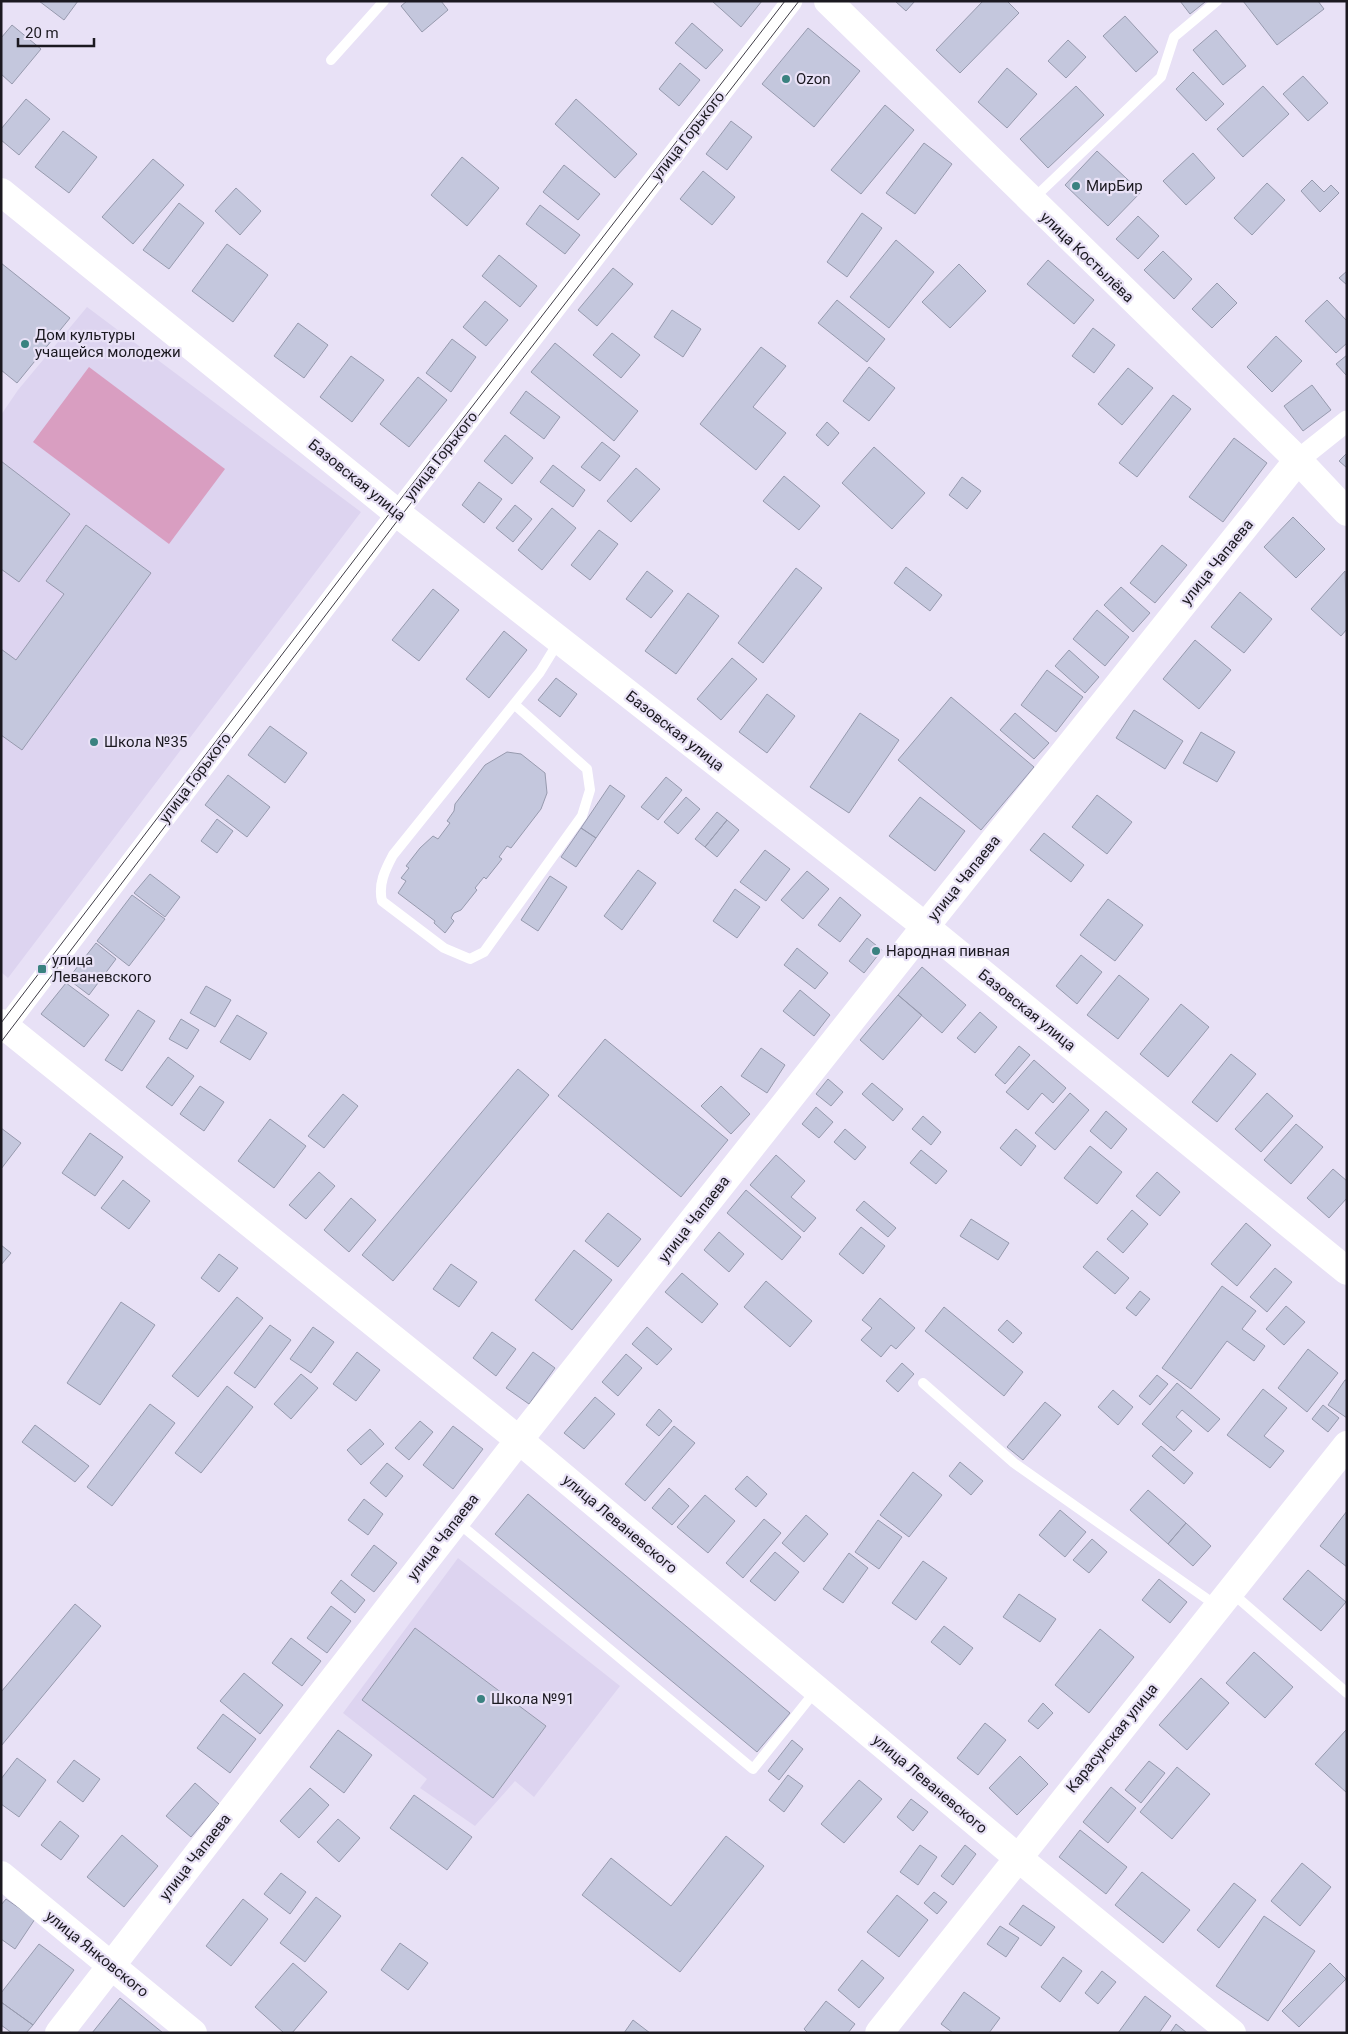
<svg xmlns="http://www.w3.org/2000/svg" width="1348" height="2034" viewBox="0 0 1348 2034" font-family="Roboto,sans-serif">
	<style>
		.built { fill: #ddd4f0 }
		.green { fill: #d99ec1 }
		.building { fill: #c4c7dd; stroke: #979aae }
		.lines { fill: none; stroke-linecap: round; stroke-linejoin: round }
		.lane { stroke: #fff; stroke-width: 10 }
		.street { stroke: #fff; stroke-width: 21 }
		.secondary { stroke: #fff; stroke-width: 28 }
		.tram { stroke: #3e3b45; stroke-width: 1 }
		.poi-dot { fill: #3a8280; stroke: #e8e1f6; stroke-width: 2 }
		.labels { text-anchor: middle; dominant-baseline: central; stroke-width: 4.5; stroke-linejoin: round; paint-order: stroke }
		.poi-label { font-size: 15px; fill: #1b1920; stroke: #e8e1f6; text-anchor: start }
		.street-label { font-size: 15px; fill: #1b1920; stroke: #e8e1f6 }
	</style>
	<rect width="100%" height="100%" fill="#e8e1f6"/>
	<path class="built" d="M87 307 361 512 8 978 1 972V415L18 390Z
		M458 1558 620 1686 534 1797 515 1781 475 1826 420 1788 427 1779 343 1713Z"/>
	<path class="green" d="M89 367 225 469 169 544 33 442Z"/>
	<path class="building" d="M39 1H78L64 20Z
		M407 1H441L448 10 422 32 401 6Z
		M712 1H762L741 27Z
		M895 1H915L906 11Z
		M983 1H1007L1019 13 960 73 936 50Z
		M1180 1H1204L1205 2 1190 14Z
		M1243 1H1318L1324 9 1277 45Z
		M1125 16 1158 52 1136 72 1103 36Z
		M692 23 723 50 706 69 675 43Z
		M12 25 41 49 12 84 1 74V38Z
		M808 28 860 71 814 127 762 84Z
		M1216 30 1246 66 1223 85 1193 50Z
		M1068 40 1086 57 1066 78 1048 61Z
		M680 63 700 80 679 106 659 89Z
		M1007 68 1037 94 1007 128 978 102Z
		M1193 72 1224 104 1206 121 1176 89Z
		M1303 76 1328 103 1308 121 1283 94Z
		M1076 86 1104 115 1048 168 1020 139Z
		M1263 86 1289 114 1243 157 1217 129Z
		M26 99 50 119 19 155 1 140V129Z
		M576 99 637 154 615 178 555 124Z
		M885 105 914 130 861 194 831 170Z
		M731 121 752 137 727 170 706 154Z
		M63 131 97 157 69 193 35 167Z
		M924 143 952 164 915 214 886 193Z
		M1097 151 1141 192 1108 226 1065 185Z
		M1193 153 1215 178 1186 205 1163 181Z
		M462 157 499 188 467 226 431 195Z
		M153 159 184 185 133 244 102 217Z
		M564 165 600 194 578 220 543 192Z
		M703 171 735 197 712 225 680 199Z
		M1312 180 1324 192 1331 185 1339 193 1320 212 1301 191Z
		M1267 183 1285 200 1252 235 1234 218Z
		M236 188 261 211 240 235 215 211Z
		M179 203 204 223 169 269 143 250Z
		M540 205 580 235 565 254 526 224Z
		M862 213 882 228 847 277 827 262Z
		M1138 216 1159 236 1138 259 1116 239Z
		M896 240 934 272 889 328 850 297Z
		M227 244 268 275 233 322 192 291Z
		M1163 251 1192 279 1174 299 1144 270Z
		M499 255 537 286 520 307 482 276Z
		M1048 260 1094 300 1074 324 1027 284Z
		M1 263 70 318 17 383 1 370Z
		M959 264 986 291 950 328 922 302Z
		M613 268 633 284 597 326 578 310Z
		M1347 271V285L1339 278Z
		M1217 283 1237 303 1212 328 1192 309Z
		M837 300 885 339 867 362 818 323Z
		M1327 300 1347 321V343L1336 353 1305 321Z
		M485 301 508 320 486 346 463 327Z
		M672 310 701 329 683 357 654 337Z
		M298 323 328 345 304 378 274 356Z
		M1093 328 1115 345 1094 373 1072 356Z
		M612 333 640 355 621 378 593 355Z
		M1276 336 1302 361 1272 392 1247 367Z
		M452 339 476 357 451 392 426 373Z
		M555 343 638 411 614 441 531 372Z
		M761 347 786 366 753 407 786 433 756 470 700 424Z
		M1347 355V376L1336 364Z
		M351 356 384 380 352 422 320 397Z
		M869 367 895 388 869 421 843 401Z
		M1128 368 1153 388 1122 425 1098 404Z
		M418 377 447 400 409 447 380 424Z
		M1312 385 1331 410 1303 431 1284 406Z
		M526 391 560 417 544 439 510 413Z
		M1173 395 1191 409 1137 477 1119 463Z
		M827 422 839 433 828 446 816 435Z
		M505 435 533 458 512 484 484 461Z
		M1234 438 1267 463 1223 522 1189 497Z
		M602 442 620 456 600 481 581 467Z
		M874 447 925 493 892 529 842 483Z
		M1347 453V468L1339 461Z
		M1 461 70 514 19 582 1 569Z
		M553 465 585 490 573 507 540 482Z
		M636 468 660 489 631 522 607 501Z
		M784 476 820 506 799 530 763 501Z
		M962 477 981 491 967 509 949 495Z
		M479 482 502 499 484 523 462 505Z
		M515 505 532 519 513 542 496 528Z
		M552 508 576 528 542 570 518 550Z
		M1293 517 1325 549 1296 578 1264 547Z
		M86 525 151 573 22 750 1 735V649L16 660 64 594 46 581Z
		M599 530 618 544 590 580 571 565Z
		M1162 545 1187 565 1155 603 1130 583Z
		M906 567 942 595 930 611 894 583Z
		M796 568 822 588 763 663 738 643Z
		M647 571 673 591 651 618 626 599Z
		M1345 571 1347 629 1341 636 1311 609Z
		M1121 587 1150 613 1133 632 1104 605Z
		M433 589 459 610 419 661 392 640Z
		M1240 592 1272 619 1244 653 1211 627Z
		M688 593 719 616 676 674 645 651Z
		M1097 610 1129 637 1105 666 1073 639Z
		M504 631 527 650 489 698 466 679Z
		M1195 640 1231 670 1199 709 1163 679Z
		M1069 650 1099 677 1085 693 1055 666Z
		M732 658 757 679 721 720 697 699Z
		M1047 670 1083 697 1056 732 1021 705Z
		M556 678 577 694 560 717 538 700Z
		M767 694 795 716 767 753 739 732Z
		M951 697 1034 767 981 830 898 760Z
		M1134 710 1183 741 1165 769 1116 738Z
		M860 713 899 740 849 813 810 787Z
		M1015 713 1049 743 1034 759 1000 730Z
		M270 726 307 753 285 783 248 755Z
		M1201 732 1235 752 1217 782 1183 763Z
		M507 752 521 754 545 773 547 793 541 809 511 848 507 846 499 857 502 859 486 879 484 877 475 888 477 890 461 910 454 913 451 918 454 921 445 933 434 923 435 921 398 893 406 881 401 878 409 868 406 866 420 848 433 836 438 839 450 823 447 821 454 811 455 804 485 765Z
		M228 775 270 807 247 837 205 805Z
		M666 777 682 790 658 820 641 807Z
		M610 785 625 796 596 838 581 828Z
		M1097 795 1132 822 1107 854 1072 827Z
		M686 797 700 809 678 834 664 822Z
		M920 797 965 831 935 871 889 836Z
		M717 812 727 820 705 847 695 839Z
		M217 819 233 831 217 853 201 841Z
		M727 820 739 830 717 857 705 847Z
		M581 828 596 838 576 867 561 857Z
		M1044 833 1084 865 1071 882 1030 850Z
		M765 850 790 869 766 901 740 882Z
		M638 870 656 883 622 930 604 916Z
		M807 871 829 889 803 919 781 900Z
		M150 874 180 897 165 917 134 893Z
		M550 876 567 887 538 931 521 920Z
		M735 889 760 907 737 938 713 921Z
		M132 895 165 919 129 966 97 941Z
		M840 897 861 915 840 942 818 925Z
		M1108 899 1143 925 1115 961 1080 935Z
		M867 938 882 950 864 973 849 961Z
		M96 943 116 959 89 995 68 979Z
		M797 948 828 973 815 989 784 965Z
		M1081 955 1102 972 1077 1004 1056 986Z
		M922 967 966 1005 942 1033 898 995Z
		M1119 975 1149 999 1118 1039 1087 1015Z
		M66 983 109 1015 84 1047 41 1014Z
		M206 986 231 1000 215 1027 190 1013Z
		M800 990 830 1015 814 1036 783 1011Z
		M898 995 922 1015 883 1060 860 1040Z
		M1181 1004 1209 1027 1168 1077 1140 1054Z
		M138 1010 155 1021 122 1071 105 1060Z
		M980 1012 997 1027 975 1053 957 1038Z
		M237 1015 267 1033 250 1060 220 1042Z
		M181 1019 199 1030 187 1049 169 1039Z
		M605 1039 728 1140 681 1197 558 1096Z
		M1019 1046 1030 1055 1005 1084 995 1075Z
		M761 1048 785 1065 767 1093 741 1076Z
		M1231 1054 1256 1074 1217 1122 1192 1102Z
		M168 1057 194 1076 172 1106 146 1087Z
		M1034 1060 1066 1088 1053 1103 1042 1093 1028 1110 1006 1092Z
		M518 1069 549 1095 393 1281 362 1255Z
		M828 1079 843 1092 831 1106 816 1094Z
		M872 1083 903 1109 893 1121 862 1094Z
		M200 1086 224 1102 204 1131 180 1114Z
		M721 1086 750 1114 731 1134 701 1106Z
		M1070 1093 1089 1110 1055 1150 1035 1133Z
		M1267 1093 1293 1116 1261 1152 1235 1129Z
		M343 1094 358 1106 324 1148 308 1136Z
		M816 1107 833 1122 819 1138 802 1124Z
		M1106 1111 1127 1129 1111 1149 1090 1131Z
		M923 1116 941 1132 931 1145 912 1129Z
		M270 1119 306 1146 274 1188 238 1161Z
		M1296 1124 1323 1147 1291 1184 1264 1160Z
		M1 1128 21 1143 1 1169Z
		M845 1129 866 1147 855 1160 834 1142Z
		M1016 1129 1036 1146 1021 1166 1000 1148Z
		M90 1133 123 1157 95 1196 62 1173Z
		M1090 1146 1122 1172 1097 1204 1064 1178Z
		M921 1150 947 1171 936 1184 910 1163Z
		M776 1155 805 1181 791 1197 816 1218 804 1232 750 1185Z
		M1333 1169 1347 1181V1198L1329 1218 1307 1198Z
		M319 1172 335 1186 306 1219 289 1205Z
		M1157 1172 1180 1192 1160 1216 1136 1196Z
		M123 1180 150 1201 129 1229 101 1208Z
		M746 1190 801 1237 782 1260 727 1213Z
		M351 1198 376 1220 349 1252 324 1230Z
		M864 1201 896 1228 888 1237 856 1210Z
		M1132 1210 1148 1224 1123 1253 1107 1239Z
		M608 1213 641 1239 618 1267 585 1241Z
		M971 1219 1009 1243 998 1260 960 1236Z
		M1246 1223 1271 1245 1237 1286 1211 1264Z
		M861 1227 885 1246 863 1274 839 1254Z
		M719 1232 744 1254 729 1272 704 1250Z
		M1 1245 11 1253 1 1265Z
		M574 1250 612 1280 572 1330 535 1300Z
		M1097 1251 1129 1278 1115 1294 1083 1267Z
		M219 1254 238 1268 219 1292 201 1278Z
		M451 1264 477 1282 459 1307 433 1289Z
		M1275 1268 1292 1282 1267 1312 1250 1297Z
		M682 1273 718 1304 702 1323 665 1292Z
		M766 1281 812 1321 790 1347 744 1307Z
		M1222 1286 1256 1311 1242 1329 1265 1346 1254 1361 1227 1341 1191 1389 1162 1368Z
		M1140 1291 1150 1299 1136 1316 1126 1308Z
		M237 1297 263 1318 198 1397 172 1376Z
		M880 1298 915 1328 896 1349 891 1345 881 1357 861 1340 872 1328 862 1320Z
		M121 1302 155 1325 100 1405 67 1383Z
		M1286 1306 1305 1322 1284 1345 1266 1329Z
		M944 1307 1023 1372 1004 1396 925 1331Z
		M1007 1320 1022 1333 1013 1343 998 1330Z
		M270 1325 291 1340 255 1388 234 1373Z
		M313 1327 334 1342 311 1373 290 1359Z
		M647 1327 672 1349 657 1365 632 1344Z
		M492 1332 516 1349 496 1376 473 1358Z
		M1308 1349 1338 1373 1307 1412 1278 1388Z
		M357 1352 380 1370 356 1401 333 1384Z
		M533 1352 555 1368 529 1404 506 1388Z
		M626 1354 642 1368 618 1396 602 1382Z
		M902 1363 914 1374 898 1392 886 1381Z
		M301 1374 318 1388 291 1419 274 1404Z
		M1157 1375 1168 1384 1150 1405 1139 1396Z
		M1345 1380H1347V1418L1328 1405Z
		M1177 1383 1220 1419 1208 1432 1182 1410 1176 1417 1192 1431 1174 1451 1142 1424Z
		M227 1386 253 1407 201 1473 175 1453Z
		M1263 1389 1287 1408 1264 1436 1284 1451 1270 1468 1227 1435Z
		M1113 1390 1133 1407 1118 1425 1098 1407Z
		M595 1397 615 1414 584 1449 564 1433Z
		M1045 1402 1061 1415 1023 1460 1007 1447Z
		M150 1404 175 1423 112 1506 87 1487Z
		M1323 1405 1339 1418 1328 1432 1312 1419Z
		M659 1409 672 1421 659 1436 646 1425Z
		M420 1421 433 1432 409 1460 395 1448Z
		M35 1425 89 1466 75 1482 22 1442Z
		M453 1426 483 1449 453 1489 423 1465Z
		M674 1426 695 1443 645 1501 625 1484Z
		M370 1429 384 1444 361 1465 347 1450Z
		M1161 1446 1193 1473 1184 1484 1152 1456Z
		M960 1462 983 1481 971 1495 949 1476Z
		M387 1463 403 1476 386 1497 370 1483Z
		M913 1472 942 1495 909 1537 880 1515Z
		M747 1476 767 1494 756 1507 735 1489Z
		M669 1488 689 1506 672 1525 652 1508Z
		M1148 1490 1186 1523 1168 1544 1130 1510Z
		M528 1494 790 1713 757 1752 495 1534Z
		M705 1495 735 1521 708 1553 677 1527Z
		M364 1499 383 1514 368 1535 348 1520Z
		M1060 1510 1086 1532 1065 1557 1039 1535Z
		M1347 1511V1567L1320 1546Z
		M806 1515 828 1534 804 1562 782 1543Z
		M764 1519 781 1533 743 1578 726 1563Z
		M878 1520 902 1537 879 1569 855 1552Z
		M1186 1523 1211 1546 1193 1566 1168 1544Z
		M1092 1539 1107 1552 1089 1573 1073 1560Z
		M374 1545 397 1563 374 1592 351 1575Z
		M775 1552 799 1572 775 1601 750 1581Z
		M849 1553 868 1568 843 1603 823 1589Z
		M923 1561 947 1578 916 1620 892 1603Z
		M1308 1570 1346 1602 1321 1631 1283 1599Z
		M1159 1579 1187 1602 1170 1623 1142 1600Z
		M341 1580 365 1600 355 1613 331 1593Z
		M1019 1594 1056 1619 1040 1642 1003 1617Z
		M75 1604 101 1626 1 1746V1692Z
		M331 1606 351 1621 327 1653 307 1638Z
		M944 1626 973 1648 960 1665 931 1642Z
		M415 1628 546 1726 493 1798 362 1700Z
		M1100 1629 1134 1657 1089 1713 1055 1685Z
		M291 1638 321 1661 302 1686 272 1663Z
		M1254 1652 1293 1687 1265 1718 1226 1683Z
		M244 1673 283 1705 260 1734 220 1701Z
		M1201 1678 1229 1703 1187 1750 1159 1725Z
		M1043 1703 1053 1713 1038 1729 1028 1721Z
		M223 1714 256 1739 230 1773 197 1748Z
		M985 1723 1006 1740 978 1775 957 1758Z
		M338 1730 372 1755 344 1793 310 1767Z
		M1346 1730 1347 1731V1793L1315 1764Z
		M792 1740 803 1749 779 1780 768 1771Z
		M1020 1756 1048 1784 1017 1815 989 1788Z
		M17 1758 46 1780 19 1817 1 1804V1779Z
		M74 1760 100 1779 83 1802 57 1782Z
		M1149 1761 1165 1773 1141 1803 1125 1790Z
		M1177 1767 1210 1794 1172 1839 1140 1812Z
		M788 1775 803 1786 784 1812 769 1800Z
		M859 1780 882 1799 844 1843 821 1824Z
		M195 1783 219 1804 191 1837 166 1816Z
		M1111 1787 1136 1808 1108 1843 1083 1822Z
		M310 1788 329 1805 299 1838 280 1821Z
		M414 1795 472 1837 447 1870 390 1828Z
		M911 1799 928 1812 913 1831 897 1817Z
		M338 1819 360 1838 339 1862 317 1842Z
		M60 1821 79 1836 61 1860 41 1845Z
		M1080 1830 1127 1867 1106 1894 1059 1857Z
		M122 1835 158 1866 124 1907 87 1877Z
		M726 1836 764 1866 680 1972 582 1895 611 1858 671 1906Z
		M920 1845 937 1857 918 1885 900 1872Z
		M965 1845 976 1854 953 1885 941 1876Z
		M1302 1863 1331 1887 1300 1926 1271 1901Z
		M1142 1872 1190 1910 1163 1943 1115 1905Z
		M281 1873 306 1892 290 1914 264 1894Z
		M1234 1883 1256 1900 1219 1948 1197 1930Z
		M934 1892 947 1902 937 1914 924 1903Z
		M897 1895 928 1920 899 1957 867 1932Z
		M316 1897 341 1916 305 1962 280 1943Z
		M6 1899 35 1919 15 1949 1 1939V1905Z
		M243 1899 268 1919 231 1966 206 1946Z
		M1023 1905 1055 1927 1041 1946 1009 1924Z
		M1264 1916 1315 1951 1268 2021 1216 1986Z
		M1000 1926 1019 1938 1006 1957 987 1944Z
		M400 1943 428 1963 408 1990 381 1970Z
		M39 1944 74 1970 33 2025 1 2002V1993Z
		M1063 1957 1082 1971 1060 2002 1041 1987Z
		M862 1960 884 1978 859 2008 838 1990Z
		M293 1963 327 1992 292 2033H284L255 2007Z
		M1330 1963 1346 1979 1299 2027 1282 2011Z
		M1102 1971 1116 1982 1098 2004 1085 1993Z
		M964 1992 1000 2018 989 2033H953L941 2024Z
		M1145 1996 1171 2016 1159 2033H1118Z
		M120 1998 163 2033H92Z
		M826 2001 855 2024 848 2033H808L804 2029Z
		M1 2002 33 2025 26 2033H12L1 2025Z
		M633 2020 650 2033H624Z
		M1176 2024 1187 2033H1170Z"/>
	<g class="lines">
		<path class="lane" d="M331 60 384 1
			M1033 199 1161 77 1174 37 1217 1
			M514 704 587 769 590 790 582 816 484 952 470 959 444 948 382 901C378 884 385 870 393 855L540 672 559 641
			M923 1383 1014 1463 1217 1606
			M456 1521 753 1769 817 1689
			M1231 1592 1347 1693"/>
		<path class="street" d="M1298 460 1347 421
			M1 1033 384 530 792 1"/>
		<path class="secondary" d="M828 1 1298 460 1347 512
			M1 192 401 516 916 919 1347 1271
			M1 1023 519 1440 1017 1857 1232 2033
			M1 1875 193 2033
			M59 2033 519 1440 925 927 1298 460
			M879 2033 1347 1445"/>
		<path class="tram" d="M1 1023 393 509 785 1
			M1 1042 401 516 799 1"/>
	</g>
	<g class="poi-dot">
		<circle cx="786" cy="79" r="5"/>
		<circle cx="1076" cy="186" r="5"/>
		<circle cx="25" cy="344" r="5"/>
		<circle cx="94" cy="742" r="5"/>
		<circle cx="876" cy="951" r="5"/>
		<rect x="37" y="964" width="10" height="10" rx="2.5"/>
		<circle cx="481" cy="1699" r="5"/>
	</g>
	<g class="labels">
		<g class="poi-label">
			<text x="796" y="79">Ozon</text>
			<text x="1086" y="186">МирБир</text>
			<text x="35" y="335">Дом культуры<tspan x="35" dy="17">учащейся молодежи</tspan></text>
			<text x="104" y="742">Школа №35</text>
			<text x="886" y="951">Народная пивная</text>
			<text x="52" y="960">улица<tspan x="52" dy="17">Леваневского</tspan></text>
			<text x="491" y="1699">Школа №91</text>
		</g>
		<g class="street-label">
			<text transform="translate(688 136) rotate(-52)">улица Горького</text>
			<text transform="translate(1087 257) rotate(44)">улица Костылёва</text>
			<text transform="translate(441 456) rotate(-52)">улица Горького</text>
			<text transform="translate(357 480) rotate(39)">Базовская улица</text>
			<text transform="translate(1217 562) rotate(-51)">улица Чапаева</text>
			<text transform="translate(675 731) rotate(38)">Базовская улица</text>
			<text transform="translate(195 778) rotate(-53)">улица Горького</text>
			<text transform="translate(964 878) rotate(-51)">улица Чапаева</text>
			<text transform="translate(1027 1010) rotate(39)">Базовская улица</text>
			<text transform="translate(694 1219) rotate(-52)">улица Чапаева</text>
			<text transform="translate(620 1524) rotate(40)">улица Леваневского</text>
			<text transform="translate(443 1537) rotate(-52)">улица Чапаева</text>
			<text transform="translate(1112 1738) rotate(-51)">Карасунская улица</text>
			<text transform="translate(930 1784) rotate(40)">улица Леваневского</text>
			<text transform="translate(195 1857) rotate(-52)">улица Чапаева</text>
			<text transform="translate(97 1954) rotate(39)">улица Янковского</text>
		</g>
	</g>
	<rect width="1348" height="2034" fill="none" stroke="#1b1920" stroke-width="5"/>
	<path d="M18 38v8h76v-8" fill="none" stroke="#1b1920" stroke-width="2.5"/>
	<text x="25" y="38" font-size="15" fill="#1b1920" stroke="#e8e1f6" stroke-width="4" paint-order="stroke">20 m</text>
</svg>
